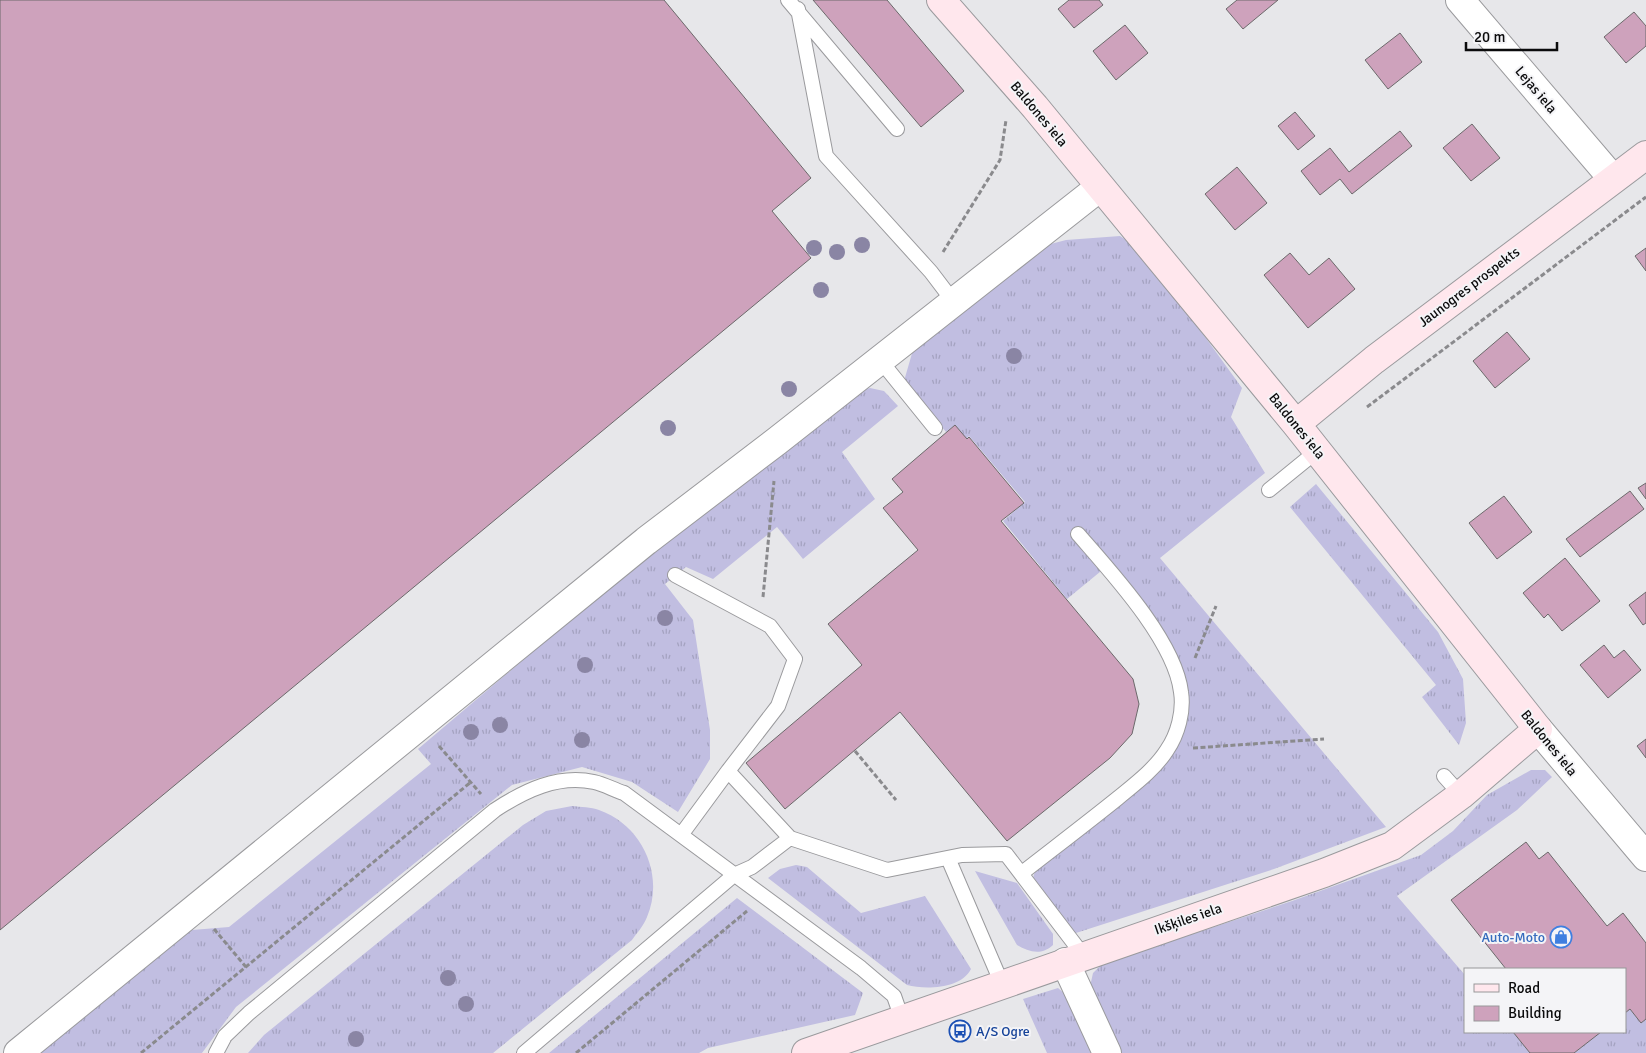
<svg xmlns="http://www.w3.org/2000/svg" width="1646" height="1053" viewBox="0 0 1646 1053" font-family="Signika,sans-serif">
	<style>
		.grass { fill: url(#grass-tufts) }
		.building { fill: #cea2bc; stroke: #6c696b }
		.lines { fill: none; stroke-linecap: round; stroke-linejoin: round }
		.lane-casing { stroke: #9a9a9d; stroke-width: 16 }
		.street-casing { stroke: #9a9a9d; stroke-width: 30 }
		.secondary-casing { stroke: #9a9a9d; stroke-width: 30 }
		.path { stroke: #8a8a8d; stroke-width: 3; stroke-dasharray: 5 2.5; stroke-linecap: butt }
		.lane { stroke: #fff; stroke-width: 14 }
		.street { stroke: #fff; stroke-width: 28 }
		.secondary { stroke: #ffe7ed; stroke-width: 28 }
		.tree { fill: #8a85a4 }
		.labels { text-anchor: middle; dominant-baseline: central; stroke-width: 4; stroke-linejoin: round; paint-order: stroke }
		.street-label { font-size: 14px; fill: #0b0b0c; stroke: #f4f4f7 }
		.shop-label { font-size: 14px; fill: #366cbe; stroke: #f4f4f7; text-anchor: end }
		.transit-label { font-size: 14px; fill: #164399; stroke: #f4f4f7; text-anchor: start }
	</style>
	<defs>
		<pattern id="grass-tufts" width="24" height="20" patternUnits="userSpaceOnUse" patternTransform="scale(1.25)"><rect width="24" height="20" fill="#c1bee1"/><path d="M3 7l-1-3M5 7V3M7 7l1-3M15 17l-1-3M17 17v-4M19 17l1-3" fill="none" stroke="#a4a2c0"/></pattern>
	</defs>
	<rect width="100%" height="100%" fill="#e7e7ea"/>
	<path class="grass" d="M1120 236 1143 251 1242 388 1231 417 1265 473 1160 558 1386 827 1274 869 1076 933 1066 928 1032 881 1037 865 1161 763 1183 687 1159 633 1106 567 1067 599 1003 521 1025 502 969 436 966 439 955 425 946 432 904 381 913 350 1043 246 1066 240Z
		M870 388 884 391 898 406 842 452 875 499 803 559 777 527 713 579 686 567 665 584 693 620 710 730V759L678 812 632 782 582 767 512 785 236 1007 202 1053H40L192 930 229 927 431 764 418 749 607 589 862 390Z
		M1316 484 1438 632 1463 679 1466 723 1459 745 1422 697 1436 685 1290 507Z
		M1531 770H1545L1552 777 1517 810 1397 896 1465 975V1032H1513L1530 1053H1116L1089 991 1093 973 1102 964 1292 901 1421 855 1453 831 1487 795Z
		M572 806C581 807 591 807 599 810 642 825 665 875 647 917 644 925 637 933 632 940L493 1053H248L264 1035 523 825 546 811Z
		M796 865 807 867 861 913 925 896 971 969C961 989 925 990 907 985L768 878 780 869Z
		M975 871 1017 883 1053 934V945C1041 956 1029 952 1017 945Z
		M737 898 863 993 855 1015 708 1048 699 1053H549Z
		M1058 988 1072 1000 1096 1053H1047L1023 999Z
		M1630 1009 1641 1023 1646 1019V1053H1574L1601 1032H1625V1013Z"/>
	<path class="building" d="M0 0H664L811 178 772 211 811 258 0 930Z
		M813 0H887L964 91 921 127Z
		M1069 0H1099L1103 5 1074 28 1058 9Z
		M1237 0H1278L1243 29 1226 9Z
		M1634 12 1646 26V46L1626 63 1604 37Z
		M1125 25 1148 53 1116 80 1093 51Z
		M1400 33 1422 62 1388 89 1365 60Z
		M1295 112 1315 136 1298 150 1278 126Z
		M1472 124 1500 158 1471 181 1443 148Z
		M1400 131 1412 146 1352 194 1340 179 1320 195 1301 171 1330 148 1349 172Z
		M1237 167 1267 203 1235 230 1205 194Z
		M1646 248V271L1635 256Z
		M1290 253 1309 275 1329 258 1355 289 1308 328 1264 275Z
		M1507 332 1530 359 1495 388 1473 361Z
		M955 425 967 439 969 437 1024 503 1001 521 1133 679 1139 704 1132 734 1110 758 1007 841 900 712 785 809 746 763 862 665 828 624 918 550 883 508 903 492 892 479Z
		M1646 483V499L1638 488Z
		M1630 491 1644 509 1580 557 1566 539Z
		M1504 496 1532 532 1497 559 1469 523Z
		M1565 558 1600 601 1562 631 1548 614 1544 618 1523 593Z
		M1646 592V623L1643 625 1629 605Z
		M1604 645 1614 658 1624 650 1641 670 1608 698 1580 665Z
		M1646 739V758L1637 746Z
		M1526 842 1539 859 1548 852 1607 926 1623 913 1646 943V1019L1641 1023 1630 1009 1625 1013V969H1506L1451 900Z
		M1513 1032H1601L1574 1053H1530Z"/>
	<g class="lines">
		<g class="lane-casing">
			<path id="lane" d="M788 0 897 129
				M798 9 826 156 931 272 953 301
				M880 360 935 428
				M1269 490 1317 451
				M675 575 770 626 795 659 778 706 728 771 790 838 887 870 962 855 1006 854 1083 955
				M1444 776 1461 795
				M681 835 728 771
				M948 858 1002 984
				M1022 873C1054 848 1087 823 1118 798 1135 784 1155 769 1167 750 1178 734 1184 711 1181 692 1175 641 1111 572 1078 534
				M216 1053 225 1036 249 1013 495 810C524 791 558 774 594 782 604 784 614 790 624 793L861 968 894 996 902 1019
				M524 1053 734 875 752 867 790 838"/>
		</g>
		<g class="street-casing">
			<path id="street" d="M1460 0 1613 179
				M1538 729 1646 857
				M1065 962 1107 1053
				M18 1053 646 541 777 441 1100 187"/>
		</g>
		<g class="secondary-casing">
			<path id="secondary" d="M1296 424 1374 360 1646 155
				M806 1053 1324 873 1392 846 1461 795 1538 729 1296 424 1035 107 941 0"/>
		</g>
		<path class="path" d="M943 252 1000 160 1006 120
			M1367 407 1646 197
			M763 597 774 481
			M1195 658 1216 606
			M439 746 481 794
			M1193 748 1324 739
			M855 751 896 800
			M214 929 246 967
			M141 1053 471 782
			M576 1053 747 911"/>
		<use href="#lane" class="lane"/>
		<use href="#street" class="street"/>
		<use href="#secondary" class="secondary"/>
	</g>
	<g class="tree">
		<circle cx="862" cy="245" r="8"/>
		<circle cx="814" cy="248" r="8"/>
		<circle cx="837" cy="252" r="8"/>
		<circle cx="821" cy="290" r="8"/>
		<circle cx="1014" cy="356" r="8"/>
		<circle cx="789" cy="389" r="8"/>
		<circle cx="668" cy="428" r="8"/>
		<circle cx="665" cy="618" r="8"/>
		<circle cx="585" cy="665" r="8"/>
		<circle cx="500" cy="725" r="8"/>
		<circle cx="471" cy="732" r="8"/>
		<circle cx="582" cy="740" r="8"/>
		<circle cx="448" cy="978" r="8"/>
		<circle cx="466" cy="1004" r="8"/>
		<circle cx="356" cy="1039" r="8"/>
	</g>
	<defs>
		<g id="shop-ring" transform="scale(1.125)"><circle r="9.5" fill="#f4f4f7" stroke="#3f7fe0" stroke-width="1.5"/><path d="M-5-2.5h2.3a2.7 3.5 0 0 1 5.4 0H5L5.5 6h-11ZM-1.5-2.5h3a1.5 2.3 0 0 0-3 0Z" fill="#3f7fe0"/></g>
		<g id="bus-ring" transform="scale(1.125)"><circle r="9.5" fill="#f4f4f7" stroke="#1a4fb4" stroke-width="1.5"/><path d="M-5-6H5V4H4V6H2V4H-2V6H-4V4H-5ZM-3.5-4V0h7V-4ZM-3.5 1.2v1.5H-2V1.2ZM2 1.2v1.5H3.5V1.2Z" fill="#1a4fb4"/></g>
	</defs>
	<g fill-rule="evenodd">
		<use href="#shop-ring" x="1561" y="937"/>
		<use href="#bus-ring" x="960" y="1031"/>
	</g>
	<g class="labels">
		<g class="street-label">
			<text transform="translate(1536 90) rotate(50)">Lejas iela</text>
			<text transform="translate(1039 114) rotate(50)">Baldones iela</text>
			<text transform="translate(1469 287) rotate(-37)">Jaunogres prospekts</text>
			<text transform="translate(1297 426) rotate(51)">Baldones iela</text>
			<text transform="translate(1549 743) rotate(51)">Baldones iela</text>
			<text transform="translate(1188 919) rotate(-19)">Ikšķiles iela</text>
		</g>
		<g class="shop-label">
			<text x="1545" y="937">Auto-Moto</text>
		</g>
		<g class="transit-label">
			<text x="976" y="1031">A/S Ogre</text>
		</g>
	</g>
	<rect x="1464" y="968" width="162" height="65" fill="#f4f4f7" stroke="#979799"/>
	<rect x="1474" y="984" width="25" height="8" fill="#ffe7ed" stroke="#979799"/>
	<text x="1508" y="993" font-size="15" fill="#0b0b0c">Road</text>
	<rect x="1474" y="1006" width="25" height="15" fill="#cea2bc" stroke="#979799"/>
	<text x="1508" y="1018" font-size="15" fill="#0b0b0c">Building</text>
	<path d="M1466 42v8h91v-8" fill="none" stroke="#0b0b0c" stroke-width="2.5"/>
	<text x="1474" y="42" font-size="15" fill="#0b0b0c" stroke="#f4f4f7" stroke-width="4" paint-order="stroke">20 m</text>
</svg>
